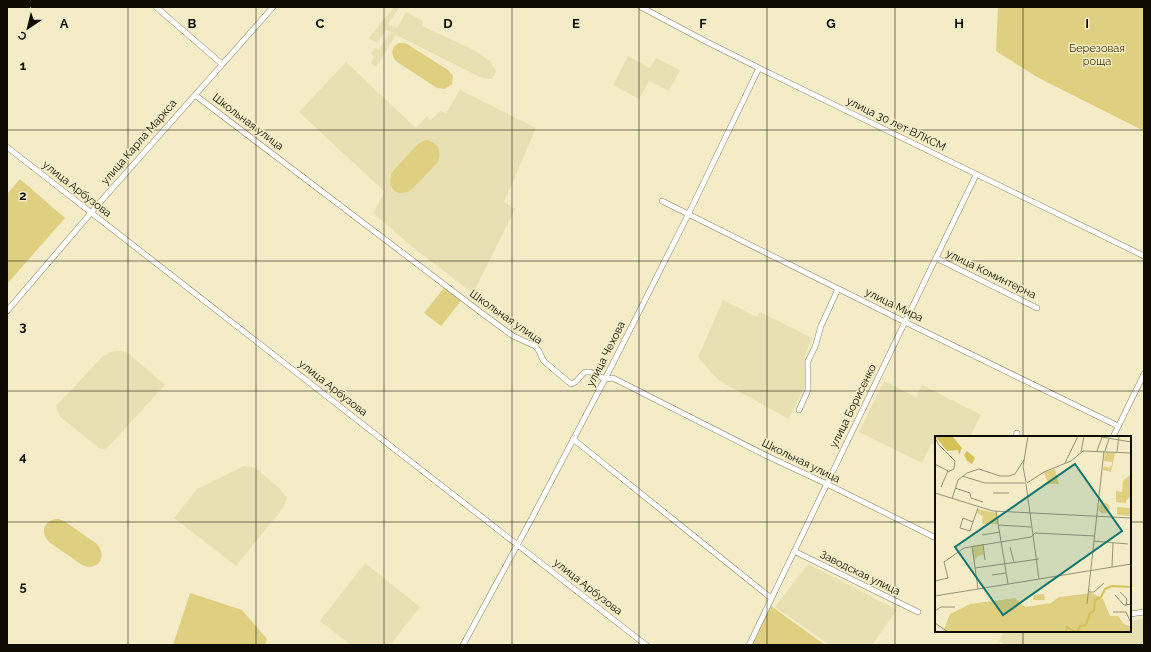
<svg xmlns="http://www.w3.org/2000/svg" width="1151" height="652" viewBox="0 0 1151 652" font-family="Raleway,sans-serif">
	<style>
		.built { fill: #e8e0b3 }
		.green { fill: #dfcf81 }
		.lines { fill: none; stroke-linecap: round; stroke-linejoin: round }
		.minor-casing { stroke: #88815f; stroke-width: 6 }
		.minor { stroke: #fff; stroke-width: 5 }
		.grid { fill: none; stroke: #0e0c02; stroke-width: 1; stroke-opacity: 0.55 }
		.labels { text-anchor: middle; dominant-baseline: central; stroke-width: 3; stroke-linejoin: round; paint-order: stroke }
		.park-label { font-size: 11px; fill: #41380a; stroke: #f3ecc6 }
		.street-label { font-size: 11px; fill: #0e0c02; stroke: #f3ecc6 }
		.inset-river { fill: none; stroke: #d6c158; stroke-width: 2 }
		.inset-road { fill: none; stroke: #979278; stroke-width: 1 }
		.view { fill: #0f766e; fill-opacity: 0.15; stroke: #0f766e; stroke-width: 2 }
		.inset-edge { fill: none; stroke: #0e0c02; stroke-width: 2 }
		.grid-label { font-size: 13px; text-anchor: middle; font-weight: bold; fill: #0e0c02; stroke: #f3ecc6; stroke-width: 3; stroke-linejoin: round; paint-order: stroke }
	</style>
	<rect width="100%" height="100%" fill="#f3ecc6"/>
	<path class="built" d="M394 7 399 8 388 24 397 28 406 12 423 21 422 26 474 50 490 61 496 72 492 79 482 78 396 35 376 67 371 63 374 56 371 53 375 48 379 49 391 32 386 30 377 43 369 38Z
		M628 56 650 68 656 58 680 70 669 91 649 81 639 99 613 85Z
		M346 62 416 128 427 116 431 120 440 111 446 113 460 90 536 128 504 202 515 209 473 293 416 250 373 213 385 192 299 112Z
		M723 300 757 317 760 312 812 338 805 355V386L789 419 718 380 698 357Z
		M116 351H123L128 353 165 385 108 447 104 449 99 448 63 419 59 415 57 409V405L103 356 111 352Z
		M884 381 916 397 922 385 981 415 970 437H936V446L931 444 922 463 859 432Z
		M244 466 252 467 258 470 279 488 287 498 283 508 236 566 174 518 197 489Z
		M365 563 420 607 390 645H351L320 621Z
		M808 564 897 610 872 645H830L775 607Z
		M1144 618V645H1005L999 641 1004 631H1130V620H1136Z"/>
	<path class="green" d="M998 7H1144V131L1037 77 996 51Z
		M399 43H404L407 44 448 70 453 76 452 84 445 89 437 88 397 62C390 55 391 47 399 43Z
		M426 140C438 142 443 152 437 163L412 189C398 200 384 187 393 171L417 145 421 142Z
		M20 179 65 218 7 284V194Z
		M444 288 461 301 441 326 424 313Z
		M55 519H59L64 521 97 544C108 557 98 572 82 565L49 542C41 533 42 523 55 519Z
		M190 593 242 610 267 639 265 645H173Z
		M771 606 825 645H752Z"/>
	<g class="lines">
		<g class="minor-casing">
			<path id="minor" d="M156 7 222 64
				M641 7 705 41 759 68 1144 256
				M195 95 483 314 513 336 535 346 539 351 543 360 546 363 571 384C578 383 579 376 585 372H590L605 379 613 378 767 456 827 484 936 538
				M7 147 646 645
				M662 201 905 322 1118 426
				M936 258 1037 308
				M7 311 102 200 273 7
				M799 410 808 390V361L815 347 821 326 838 289
				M1015 437 1017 433
				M1113 437 1144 374
				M573 439 771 598
				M794 551 918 612
				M1130 614 1144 612
				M463 645 533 516 605 379 688 215 759 68
				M749 645 976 175"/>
		</g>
		<use href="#minor" class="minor"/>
	</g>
	<path class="grid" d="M128 7V645M256 7V645M384 7V645M512 7V645M639 7V645M767 7V645M895 7V645M1023 7V437M7 130H1144M7 261H1144M7 391H1144M7 522H936M1130 522H1144M1023 631V645"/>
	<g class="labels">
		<g class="park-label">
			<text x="1097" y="48">Березовая<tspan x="1097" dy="13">роща</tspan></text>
		</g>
		<g class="street-label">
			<text transform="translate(248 122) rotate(37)">Школьная улица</text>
			<text transform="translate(896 124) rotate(26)">улица 30 лет ВЛКСМ</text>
			<text transform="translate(139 142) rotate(-49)">улица Карла Маркса</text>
			<text transform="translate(77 189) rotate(38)">улица Арбузова</text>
			<text transform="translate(991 274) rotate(26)">улица Коминтерна</text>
			<text transform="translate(894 305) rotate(26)">улица Мира</text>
			<text transform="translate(506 317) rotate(35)">Школьная улица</text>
			<text transform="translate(606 354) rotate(-63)">улица Чехова</text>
			<text transform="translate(333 388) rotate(38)">улица Арбузова</text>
			<text transform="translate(853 406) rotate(-64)">улица Борисенко</text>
			<text transform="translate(801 461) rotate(26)">Школьная улица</text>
			<text transform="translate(860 573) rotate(26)">Заводская улица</text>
			<text transform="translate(588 587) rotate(38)">улица Арбузова</text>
		</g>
	</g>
	<g transform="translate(935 436)">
		<rect width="196" height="196" fill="#f3ecc6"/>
		<path d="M170 16 180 17 176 36 168 34 169 30 174 32 177 29V26L169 25ZM120 33 124 48H113L109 36ZM196 38V61L191 64V67L181 66V55L187 56 188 45ZM163.5 72a5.5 5.5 0 1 1 11 0a5.5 5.5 0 1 1-11 0ZM182 71 196 72V80L182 79ZM43 73 61 77 63 88H47L48 80 42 77ZM47 108 49 119 43 120 39 125 37 110ZM157 157 168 163 175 180H183L189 188 195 190 196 196H8L15 178 35 168 80 162 90 171 116 167 124 161ZM109 158 110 164H98L99 159Z" fill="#dfcf81"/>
		<path d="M0 0H17L27 12 24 19 23 14 12 15ZM32 15 40 22 37 28 32 25 29 19Z" fill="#d6c158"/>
		<path class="inset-river" d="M130 196 132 191 140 196M142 196 145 190 151 189 155 177 159 175 160 164 166 161 170 153 177 150 196 151"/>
		<path class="inset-road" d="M167 1 196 6M0 2 4 9 20 25 19 33 13 36M162 15 167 1M170 15 174 3M146 16 149 0M182 16 184 0M130 27 143 0M0 28 13 35 6 51M27 40 50 47H91M91 46 88 31 93 0M92 47 109 36 136 25 148 15 196 17M91 48 104 143M20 52 35 57 36 62 48 66M0 57 58 75 196 82M58 57H74M17 63 23 44 32 37 44 33 65 40H74L80 38 89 24M61 75 73 148M38 86 28 82 25 92 35 95 38 86 43 72M64 89 96 91M47 99 65 96M159 105 193 108M48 108 50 124M37 110 43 153M75 111 79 126M177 131 178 107M40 132 104 123M57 139 71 137M0 145 13 142 9 126 29 112 96 101 100 97 160 100M154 156H159L169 147M185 156 192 163 191 170M180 159 189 169 196 168M0 160 196 128M152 168 169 15M0 175 6 171H20M178 176H191L196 187M0 187 13 196"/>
		<path class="view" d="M140 28 187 95 68 179 20 111Z"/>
		<rect width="196" height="196" class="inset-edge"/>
	</g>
	<g class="grid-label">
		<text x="64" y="28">A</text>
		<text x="192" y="28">B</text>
		<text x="320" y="28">C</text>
		<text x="448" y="28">D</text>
		<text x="576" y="28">E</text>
		<text x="703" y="28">F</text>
		<text x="831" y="28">G</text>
		<text x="959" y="28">H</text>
		<text x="1087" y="28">I</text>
		<text x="23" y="70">1</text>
		<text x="23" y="200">2</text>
		<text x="23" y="331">3</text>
		<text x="23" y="461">4</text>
		<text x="23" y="591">5</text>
	</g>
	<rect width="1151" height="652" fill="none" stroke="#0e0c02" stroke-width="16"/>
	<g transform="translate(28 28) rotate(215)" stroke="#f3ecc6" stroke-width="3" paint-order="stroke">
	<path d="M0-3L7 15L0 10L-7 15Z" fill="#0e0c02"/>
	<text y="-6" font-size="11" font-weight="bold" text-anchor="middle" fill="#0e0c02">С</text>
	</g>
</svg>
